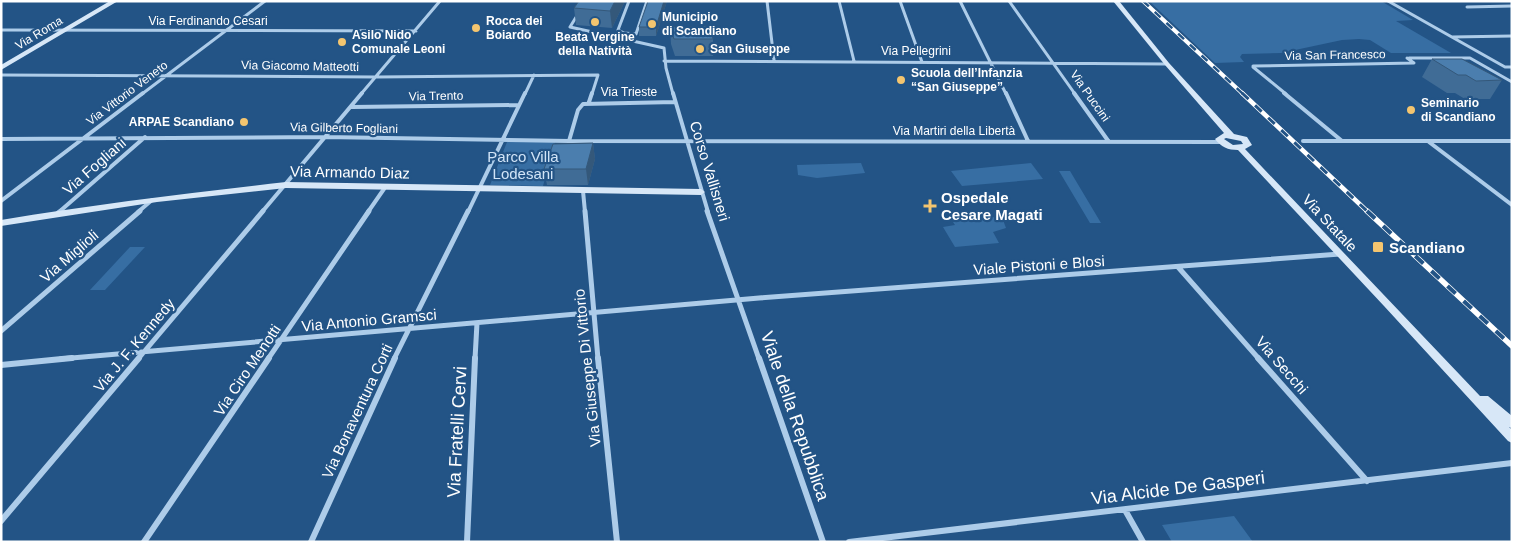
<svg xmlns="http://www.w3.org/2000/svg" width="1513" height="543" viewBox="0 0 1513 543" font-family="Arial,sans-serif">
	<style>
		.green { fill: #376ea3 }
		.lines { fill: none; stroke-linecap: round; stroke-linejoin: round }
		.street-far3 { stroke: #adcce9; stroke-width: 3 }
		.street-far2 { stroke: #adcce9; stroke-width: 4 }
		.street-far1 { stroke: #adcce9; stroke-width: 5 }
		.street { stroke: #adcce9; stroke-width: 6 }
		.secondary { fill: #d7e7f7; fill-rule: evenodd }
		.rail-far2-casing { stroke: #fff; stroke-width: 4 }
		.rail-far1-casing { stroke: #fff; stroke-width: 4.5 }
		.rail-casing { stroke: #fff; stroke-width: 5.5 }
		.rail-far2 { stroke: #235486; stroke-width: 2.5; stroke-dasharray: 8; stroke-linecap: butt }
		.rail-far1 { stroke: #235486; stroke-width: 3; stroke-dasharray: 9; stroke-linecap: butt }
		.rail { stroke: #235486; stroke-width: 4; stroke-dasharray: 11; stroke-linecap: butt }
		.wall { fill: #406c96 }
		.shaded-wall { fill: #34587a }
		.building { fill: #4b7eae; stroke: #34587a }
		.poi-dot { fill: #f4c56f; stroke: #235486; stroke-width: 2 }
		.labels { text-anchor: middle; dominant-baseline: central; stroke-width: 4.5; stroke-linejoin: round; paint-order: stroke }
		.far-poi-label { font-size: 12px; font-weight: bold; fill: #fff; stroke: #235486; text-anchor: start }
		.far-street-label { font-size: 12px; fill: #fff; stroke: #235486 }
		.park-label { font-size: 15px; fill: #d1e4f7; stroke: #235486 }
		.street-label { font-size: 15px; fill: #fff; stroke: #235486 }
		.poi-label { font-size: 15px; font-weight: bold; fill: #fff; stroke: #235486; text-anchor: start }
		.near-street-label { font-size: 18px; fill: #fff; stroke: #235486 }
	</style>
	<rect width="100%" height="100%" fill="#235486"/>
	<path class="green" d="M1149 1H1381L1413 20 1396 21 1451 53H1391L1370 40 1359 39 1342 40 1281 53 1242 54 1240 57 1244 62 1215 63Z
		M507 142H555L543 186 490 185Z
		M861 163 865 173 817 178 798 175 797 165Z
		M1031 163 1043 179 962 186 951 171Z
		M1059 171H1070L1101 223H1090Z
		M996 217 1003 220 1006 228 993 232 999 243 955 247 943 227 955 225 953 222Z
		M130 247H145L105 290H90Z
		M1234 516 1253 542H1172L1162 525Z"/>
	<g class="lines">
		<path class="street-far3" d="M629 1 618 30 624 33 636 34 647 1
			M767 1 774 60
			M839 1 854 61
			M900 1 922 62
			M960 1 1006 94
			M1009 1 1075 94
			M1388 1 1505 67H1512
			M1467 7 1512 6
			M578 14 570 27 664 48 666 68 673 94
			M1 30 416 31
			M1452 37 1512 36
			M1409 58H1470L1512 82
			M664 61 1167 64
			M1253 66 1414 63 1407 58
			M1253 67 1286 94
			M1 75 377 77 598 75 592 94
			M142 94 265 1
			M361 94 440 1
			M525 94 534 75"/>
		<path class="street-far2" d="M673 93 708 212
			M1006 93 1028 141
			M1074 93 1109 142
			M1284 93 1342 141
			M589 102 592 93
			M352 107 519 105
			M1 139 325 137 569 141 1221 142
			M569 141 578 110 583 104 675 102
			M1303 141H1512
			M1429 142 1512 205
			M583 191 585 212
			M1 201 143 93
			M59 212 145 137
			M138 212 152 200
			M262 212 362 93
			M368 212 386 186
			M468 212 525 93"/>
		<path class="street-far1" d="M585 211 598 359
			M707 211 759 359
			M58 213 61 211
			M1178 267 1259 359
			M1 331 140 211
			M60 359 759 298 1340 254
			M138 359 263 211
			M268 359 369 211
			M394 359 468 211
			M475 359 477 323"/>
		<path class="street" d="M598 358 617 542
			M759 358 823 542
			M1258 358 1367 481
			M1 365 72 358
			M1125 510 1143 542
			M1 521 139 358
			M144 542 269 358
			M311 542 395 358
			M467 542 475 358
			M849 542 1512 463"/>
		<path class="secondary" d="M110 1H118L1 70V65Z
			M1113 1H1119L1169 63 1234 134 1247 137 1252 145 1245 149 1480 396H1488L1512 416V428L1509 427 1512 430V443L1508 441 1384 306 1238 150C1228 150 1221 147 1215 139L1224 133 1165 65ZM1226 138 1241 141 1243 144 1233 145 1224 139Z
			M286 182 701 189 705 192 701 195 286 188 157 202 1 226V220C96 204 191 193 286 182Z"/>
		<g class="rail-far2-casing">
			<path id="rail-far2" d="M1143 1 1243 94"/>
		</g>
		<g class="rail-far1-casing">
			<path id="rail-far1" d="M1242 93 1368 212"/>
		</g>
		<g class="rail-casing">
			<path id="rail" d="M1367 211 1512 346"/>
		</g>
		<use href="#rail-far2" class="rail-far2"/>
		<use href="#rail-far1" class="rail-far1"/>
		<use href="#rail" class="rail"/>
	</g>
	<path class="wall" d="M579 1H625L612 28 576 25 574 8Z
		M667 1 656 36H639V27Z
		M670 27 713 39V56H675L671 44Z
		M1432 59 1502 80 1490 99H1465L1455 93H1447L1422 77Z
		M593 143 595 159 588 185H547L544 169Z"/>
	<path class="shaded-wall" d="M615 1H625L612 28 610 11Z
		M664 1H667L656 36V27Z
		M593 143 595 159 588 185 586 169Z"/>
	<path class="building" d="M579 1H615L610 11 574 8Z
		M648 1H664L656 27H639Z
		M710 26 713 39H674L670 27Z
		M1432 59H1462L1502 80 1476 81 1466 75H1458Z
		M593 143 586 169H544L553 144Z"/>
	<g class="poi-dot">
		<circle cx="595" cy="22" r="5"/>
		<circle cx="652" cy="24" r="5"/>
		<circle cx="476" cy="28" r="5"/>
		<circle cx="342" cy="42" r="5"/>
		<circle cx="700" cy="49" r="5"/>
		<circle cx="901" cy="80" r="5"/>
		<circle cx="1411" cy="110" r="5"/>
		<circle cx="244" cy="122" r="5"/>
		<path d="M927.5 198.5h5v5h5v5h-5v5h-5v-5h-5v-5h5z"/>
		<rect x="1372" y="241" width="12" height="12" rx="2.5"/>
	</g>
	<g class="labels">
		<g class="far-poi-label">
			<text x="662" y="17">Municipio<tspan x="662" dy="14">di Scandiano</tspan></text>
			<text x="486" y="21">Rocca dei<tspan x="486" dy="14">Boiardo</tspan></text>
			<text x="352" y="35">Asilo Nido<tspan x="352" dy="14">Comunale Leoni</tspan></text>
			<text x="595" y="37" text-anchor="middle">Beata Vergine<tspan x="595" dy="14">della Natività</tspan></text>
			<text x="710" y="49">San Giuseppe</text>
			<text x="911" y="73">Scuola dell’Infanzia<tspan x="911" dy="14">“San Giuseppe”</tspan></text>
			<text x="1421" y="103">Seminario<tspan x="1421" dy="14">di Scandiano</tspan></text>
			<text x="234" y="122" text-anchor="end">ARPAE Scandiano</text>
		</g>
		<g class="far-street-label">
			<text x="208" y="21">Via Ferdinando Cesari</text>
			<text transform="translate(39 33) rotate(-31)">Via Roma</text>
			<text x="916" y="51">Via Pellegrini</text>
			<text transform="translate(1335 55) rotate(-1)">Via San Francesco</text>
			<text transform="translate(300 66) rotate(1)">Via Giacomo Matteotti</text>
			<text x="629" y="92">Via Trieste</text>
			<text transform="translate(127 93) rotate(-37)">Via Vittorio Veneto</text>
			<text transform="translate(436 96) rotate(-1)">Via Trento</text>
			<text transform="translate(1090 96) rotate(55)">Via Puccini</text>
			<text transform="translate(344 128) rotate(1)">Via Gilberto Fogliani</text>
			<text x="954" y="131">Via Martiri della Libertà</text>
		</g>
		<g class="park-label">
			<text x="523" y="156">Parco Villa<tspan x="523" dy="17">Lodesani</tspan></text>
		</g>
		<g class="street-label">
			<text transform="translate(94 166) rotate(-41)">Via Fogliani</text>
			<text transform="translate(710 171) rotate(73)">Corso Vallisneri</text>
			<text transform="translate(350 172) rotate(1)">Via Armando Diaz</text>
			<text transform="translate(1330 223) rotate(47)">Via Statale</text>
			<text transform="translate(69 256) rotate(-41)">Via Miglioli</text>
			<text transform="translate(1039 265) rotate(-4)">Viale Pistoni e Blosi</text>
			<text transform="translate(369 320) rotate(-5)">Via Antonio Gramsci</text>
			<text transform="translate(134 345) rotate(-50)">Via J. F. Kennedy</text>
			<text transform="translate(1282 365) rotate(49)">Via Secchi</text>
			<text transform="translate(587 368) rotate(-96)">Via Giuseppe Di Vittorio</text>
			<text transform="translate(247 370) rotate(-56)">Via Ciro Menotti</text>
			<text transform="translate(357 411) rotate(-65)">Via Bonaventura Corti</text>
		</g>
		<g class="poi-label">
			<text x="941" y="197">Ospedale<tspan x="941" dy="17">Cesare Magati</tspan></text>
			<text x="1389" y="247">Scandiano</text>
		</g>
		<g class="near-street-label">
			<text transform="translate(795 416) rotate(71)">Viale della Repubblica</text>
			<text transform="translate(457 432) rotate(-87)">Via Fratelli Cervi</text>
			<text transform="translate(1178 488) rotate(-7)">Via Alcide De Gasperi</text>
		</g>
	</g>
	<rect width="1513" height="543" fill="none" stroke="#ffffff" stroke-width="5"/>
</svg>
